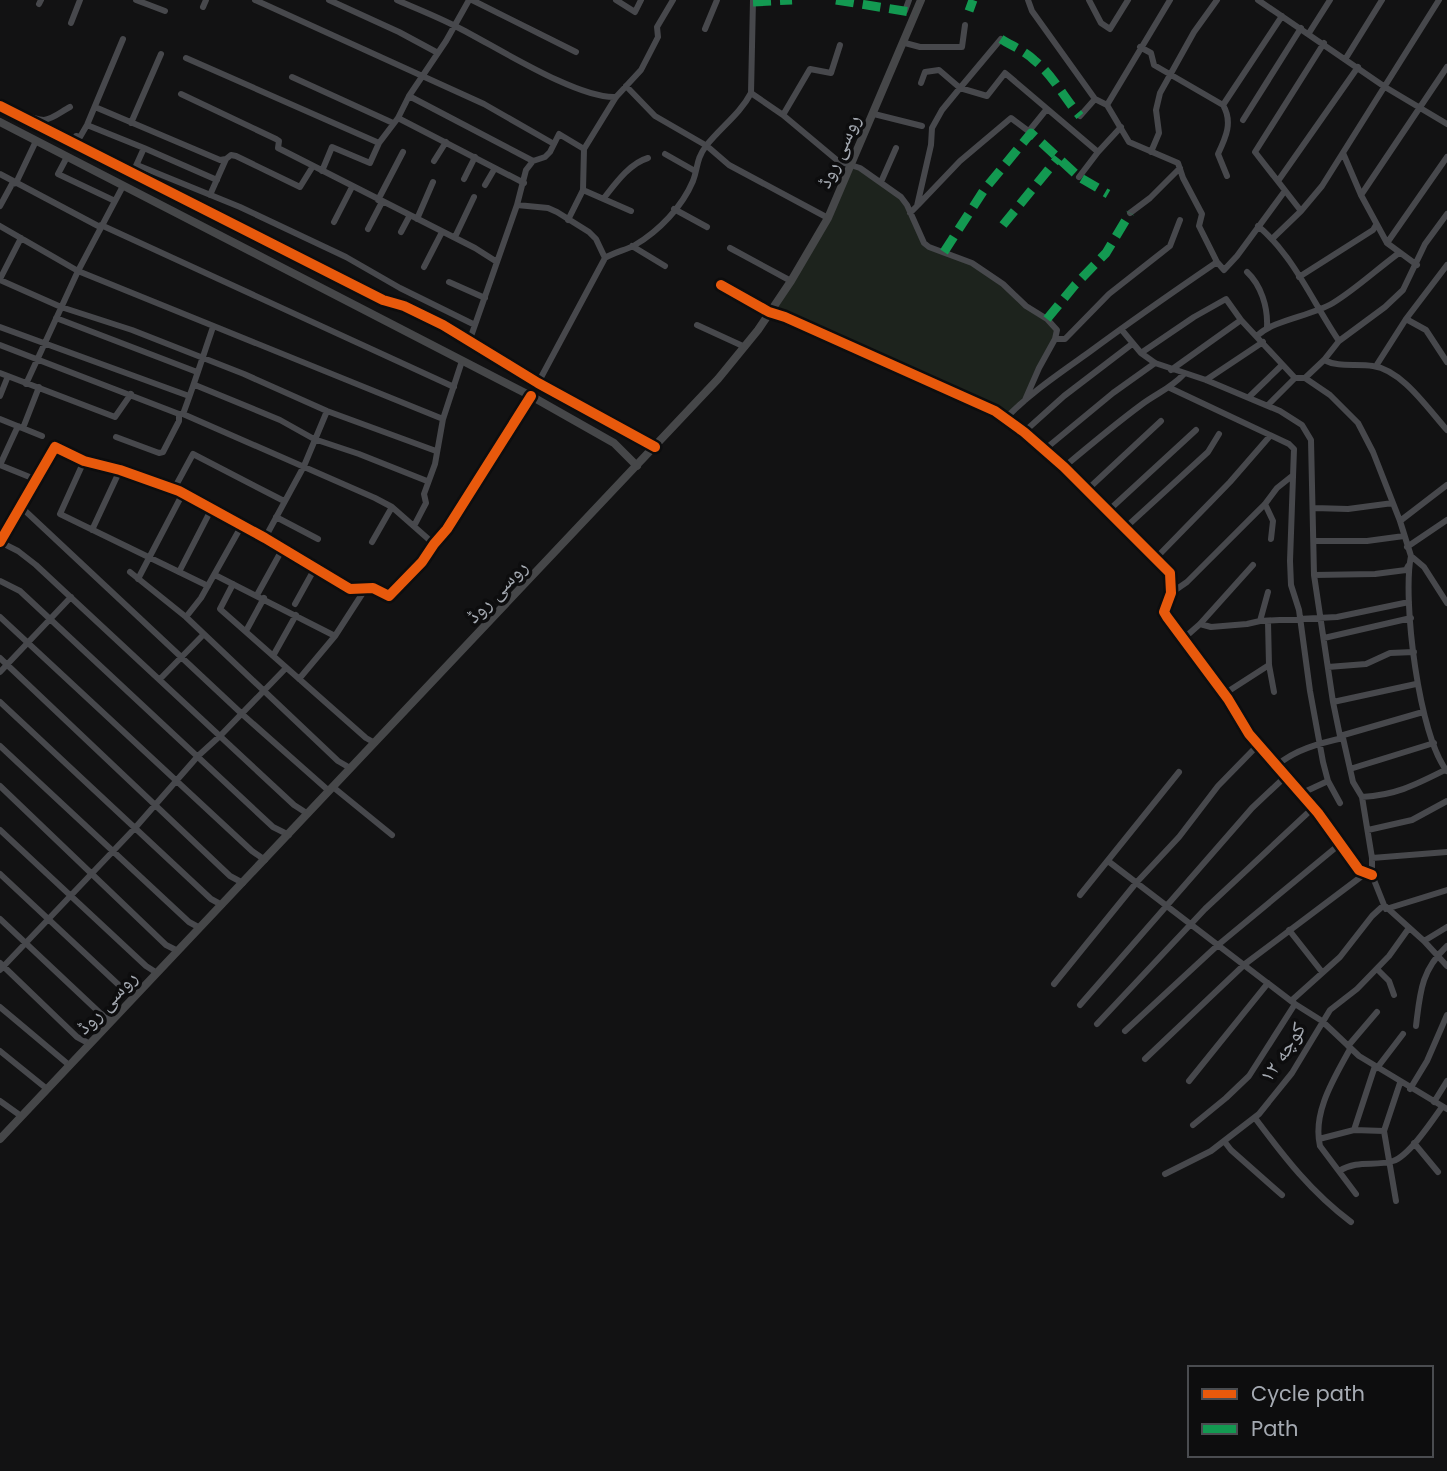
<svg xmlns="http://www.w3.org/2000/svg" width="1447" height="1471" viewBox="0 0 1447 1471" font-family="Poppins,'Noto Naskh Arabic',sans-serif">
	<style>
		.green { fill: #1d231d }
		.lines { fill: none; stroke-linecap: round; stroke-linejoin: round }
		.street { stroke: #47484c; stroke-width: 6 }
		.secondary { stroke: #464749; stroke-width: 8 }
		.quiet { stroke: #139951; stroke-width: 9; stroke-dasharray: 18 9; stroke-linecap: butt }
		.cycleway-casing { stroke: #0d0d0e; stroke-width: 15 }
		.cycleway { stroke: #e8590c; stroke-width: 10 }
		.labels { text-anchor: middle; dominant-baseline: central; stroke-width: 7; stroke-linejoin: round; paint-order: stroke }
		.street-label { font-size: 21px; fill: #a5aab2; stroke: #0d0d0e }
	</style>
	<rect width="100%" height="100%" fill="#121213"/>
	<path class="green" d="M851 164 901 197 924 243 972 263 1057 330 1031 388 1006 418 770 312 813 245Z"/>
	<g class="lines">
		<path class="street" d="M136 0 165 11
			M255 0 484 104 554 144
			M329 0 399 32 438 53
			M397 0C417 9 438 17 457 27 495 46 577 99 616 97
			M472 0 576 52
			M616 0 635 12 641 0
			M1028 0 1032 11 1095 99 1107 105 1129 142 1178 163 1183 178 1202 214 1199 226 1217 262 1224 270 1237 256 1284 192
			M1089 0 1101 23 1110 29 1128 0
			M1258 0 1385 87 1447 124
			M39 4 41 0
			M203 7 206 0
			M905 11 909 0
			M71 23 80 0
			M705 29 717 0
			M1309 33 1330 0
			M905 43 920 47H962L965 25
			M1140 47 1151 53 1154 65 1223 105C1233 122 1226 137 1218 154L1227 176
			M186 58 379 143
			M1346 58 1382 0
			M292 77 393 123
			M921 83 925 72 939 70 960 88 1001 39
			M626 86 655 116 707 146 729 165 828 218
			M751 93 783 115 838 161 860 168 901 197 907 205 924 243 929 247 972 263 1003 284 1026 306 1047 319 1057 330 1055 339 1039 368 1025 400
			M181 94 276 139 279 141 278 148 284 151 475 248 497 262
			M409 96 533 161
			M0 102C9 108 33 120 44 120 53 119 62 111 70 107
			M1107 105 1170 0
			M1223 105 1282 16
			M95 107 220 160 226 159 231 155 236 156 300 187 313 166
			M874 114 922 126
			M783 115 810 69 831 73 840 45
			M1080 116 1095 99
			M398 118 524 183
			M1243 120 1301 28
			M131 123 161 54
			M87 125 144 148 217 180
			M1029 131 1046 110
			M73 142 76 136 80 137 87 125 123 39
			M1151 152 1159 133 1156 110 1160 93 1194 32 1217 0
			M1343 153 1361 195 1387 243 1417 265
			M665 154 695 171
			M67 157 58 174 115 201
			M434 161 446 142
			M137 165 240 207 346 257 400 288 475 325
			M135 168 144 148
			M322 171 332 147 370 163 379 143 398 118 409 96 446 41 469 0
			M0 174 100 227
			M1079 177 1098 152 1121 127
			M464 179 475 157
			M1278 181 1358 67
			M881 182 896 148
			M485 185 495 168
			M583 190 631 211
			M210 195 226 159
			M1361 195 1447 67
			M604 198C615 184 630 163 648 158
			M378 200 403 152
			M517 205 548 208 557 212 589 232 596 239 605 258
			M918 205 960 161 1011 118 1031 133
			M0 206 12 184 16 183 36 141
			M674 209 707 227
			M1301 211 1255 152 1324 43
			M910 213 917 206 931 145 932 128 942 110 960 88 987 96 1005 73 1098 152
			M1130 213 1150 198 1180 168
			M417 219 433 182
			M568 220 583 190 584 149 616 97 641 70 658 37 657 27 673 0
			M334 222 352 187
			M101 225 454 387
			M0 226 78 271 443 419
			M1258 226C1294 256 1313 303 1339 341
			M368 229 382 202
			M401 232 410 215
			M455 237 474 197
			M1273 238 1301 211 1322 186 1439 0
			M1387 243 1447 157
			M632 246 665 266
			M730 248 791 281
			M424 267 442 232
			M1247 272C1261 285 1268 307 1267 327
			M1299 277 1373 230 1376 225
			M0 279 21 238
			M0 280 61 307 132 330 244 374 327 411 436 451
			M449 282 485 298
			M721 285 769 312 785 317 995 411 1024 432 1064 467 1170 573 1171 593 1164 612 1167 617 1228 699 1249 734 1318 813 1359 870 1372 875
			M56 318 197 372
			M1406 319 1426 330 1447 362
			M697 325 745 347
			M0 327 189 396
			M1121 329 1141 353 1155 363 1206 380 1280 411 1302 425 1311 440 1314 575 1333 702 1340 736 1343 738 1353 782 1362 797 1372 858V875L1384 905 1424 941 1447 966
			M1258 335C1274 320 1311 316 1333 303 1356 289 1377 269 1399 253
			M1055 339H1065L1109 294 1170 246 1180 220
			M469 342 517 205 526 170 533 161 545 157 550 152 559 134 584 149
			M0 345 179 414H183L375 498 392 507 434 544
			M1141 353 1194 317 1226 299 1241 320 1295 378H1305L1330 395 1358 423 1373 452 1400 521 1411 556 1424 567 1447 603
			M1324 360C1339 368 1357 363 1373 366 1402 370 1428 409 1447 430
			M1376 366 1406 319 1447 265
			M1171 370 1241 320
			M0 373 115 417 131 394
			M1305 378 1324 360 1339 341 1385 307 1403 290 1425 244 1447 214
			M1206 380 1263 342
			M538 383 605 258C615 252 626 250 635 245 659 231 682 207 693 181 698 168 696 159 706 146 721 127 740 114 751 93L753 0
			M26 384 78 271 123 186
			M195 385 280 420 314 439 359 454 427 481
			M1170 388 1289 444 1294 449 1290 561 1291 585 1299 610 1310 691 1323 762 1328 781 1340 803
			M0 396 8 376
			M1249 397 1282 365
			M1268 405 1295 378
			M183 414C194 385 203 356 213 327
			M1006 418C1030 393 1060 373 1088 353 1130 322 1173 292 1217 262
			M0 419 42 436
			M23 428 39 387
			M1024 432 1064 396 1132 344
			M116 437 159 453 163 452 179 421V414
			M1044 450 1113 393 1155 363
			M84 461 60 514 208 586
			M0 465 18 426
			M0 465 37 480
			M1064 467C1089 446 1114 425 1141 405 1157 393 1170 389 1184 374
			M174 489 193 454 284 501
			M1088 489 1161 421
			M1265 504 1273 521 1271 539
			M20 506 242 714 329 791
			M1314 508 1348 509 1393 503
			M1108 511 1196 430
			M276 517 318 539
			M1400 521 1447 485
			M414 526 426 503 424 494 435 464 443 419 462 361
			M1125 528 1208 452 1219 434
			M92 530 120 470
			M265 538 304 466 327 411
			M1314 541H1367L1404 536
			M0 542 55 447 84 461 120 470 179 491 265 538 350 589 373 588 389 596 422 562 434 544 447 529 531 396
			M0 542 18 551 36 565 294 805 308 814
			M372 542 392 507
			M1407 547 1447 520
			M1411 556C1402 599 1419 737 1447 771
			M1156 558 1230 482 1270 436
			M130 572 186 617 338 761 350 768
			M179 572 212 508
			M215 575 335 636
			M1314 575 1375 574 1406 570 1408 566
			M138 579 183 493
			M0 581 20 591 273 827 289 835
			M233 584 220 609 366 738 375 743
			M1171 593 1187 582 1265 504 1277 488 1292 476
			M257 595 283 548
			M295 604 315 568
			M0 617 252 851 265 860
			M186 617 201 598 242 525
			M1260 621 1268 592
			M1268 622 1269 665 1274 692
			M1200 624 1211 627 1247 624 1260 621 1337 617 1409 602
			M246 631 264 598
			M1324 638 1411 618
			M1183 639 1200 624 1253 565
			M273 656 296 615
			M0 658 230 876 243 883
			M1328 667 1366 664 1390 653 1414 652
			M0 672 71 597
			M160 679 204 634
			M299 679 335 636 366 588
			M1224 694 1269 665
			M0 702 211 899 222 905
			M1333 702 1416 684
			M1340 736 1423 712
			M0 746 189 922 200 928
			M1276 766C1294 750 1320 743 1343 738
			M1350 769 1434 743
			M0 786 166 945 178 951
			M333 787 392 835
			M1300 794 1328 781
			M1362 797C1396 795 1415 785 1445 770
			M0 830 146 966 157 973
			M1368 830 1412 820 1447 801
			M1372 858 1447 852
			M1108 861 1295 1004 1322 1021 1359 1056 1447 1109
			M0 874 122 988 135 996
			M1080 895 1179 772
			M1386 909 1447 890
			M0 919 100 1013 112 1021
			M1289 930 1322 972
			M1424 941 1447 927
			M0 963 77 1037 90 1044
			M1377 969 1389 981 1394 995
			M0 970 135 828 198 756 221 735 286 668
			M1054 984 1136 883 1179 837 1218 786 1258 745
			M1291 1001 1340 957 1372 916 1384 905
			M1080 1005 1252 808 1285 777
			M0 1007 69 1065
			M1097 1024 1205 909 1313 808
			M1416 1026C1420 993 1421 970 1447 946
			M1125 1031 1218 945 1340 844
			M1348 1046 1377 1012
			M1350 1049C1335 1077 1312 1112 1320 1146L1356 1194
			M0 1051 47 1089
			M1145 1059 1245 964 1366 873
			M1377 1068 1403 1034
			M1189 1081 1268 983
			M1410 1089 1427 1061 1447 1015
			M0 1101 21 1116
			M1434 1102 1447 1081
			M1255 1118C1285 1158 1311 1192 1351 1222
			M1193 1125 1226 1098 1249 1076 1295 1004
			M1354 1130 1375 1066
			M1384 1131 1396 1201
			M1319 1139 1354 1130 1384 1131 1400 1083
			M1224 1141 1231 1150 1282 1195
			M1414 1143 1438 1172
			M1339 1171C1359 1159 1374 1167 1393 1161 1409 1156 1432 1121 1442 1107
			M1165 1174 1211 1151 1259 1114 1292 1073 1330 1010 1357 989 1389 956 1409 928"/>
		<path class="secondary" d="M0 106 383 300 404 306 443 325 538 383 655 447
			M0 122 531 396 614 443 637 466
			M0 1139 718 379 758 330 791 281 828 218 921 0"/>
		<path class="quiet" d="M836 0 916 13
			M753 2 792 0
			M969 11 973 0
			M1001 39C1012 46 1025 51 1034 60 1053 75 1064 98 1080 116
			M1003 225 1058 158
			M944 252 984 190 1031 133 1079 177 1108 194
			M1047 319 1075 285 1106 253 1130 213"/>
		<g class="cycleway-casing">
			<path id="cycleway" d="M0 106 383 300 404 306 443 325 538 383 655 447
				M721 285 769 312 785 317 995 411 1024 432 1064 467 1170 573 1171 593 1164 612 1167 617 1228 699 1249 734 1318 813 1359 870 1372 875
				M0 542 55 447 84 461 120 470 179 491 265 538 350 589 373 588 389 596 422 562 434 544 447 529 531 396"/>
		</g>
		<use href="#cycleway" class="cycleway"/>
	</g>
	<g class="labels">
		<g class="street-label">
			<text transform="translate(838 151) rotate(-66)">روسی روڈ</text>
			<text transform="translate(496 591) rotate(-46)">روسی روڈ</text>
			<text transform="translate(106 1002) rotate(-47)">روسی روڈ</text>
			<text transform="translate(1282 1052) rotate(-57)">کوچه ۱۲</text>
		</g>
	</g>
	<rect x="1188" y="1366" width="245" height="91" fill="#0d0d0e" stroke="#4a4c50" stroke-width="2"/>
	<rect x="1202" y="1389" width="35" height="10" fill="#e8590c" stroke="#4a4c50" stroke-width="2"/>
	<text x="1251" y="1401" font-size="21" fill="#a5aab2">Cycle path</text>
	<rect x="1202" y="1424" width="35" height="10" fill="#139951" stroke="#4a4c50" stroke-width="2"/>
	<text x="1251" y="1436" font-size="21" fill="#a5aab2">Path</text>
</svg>
